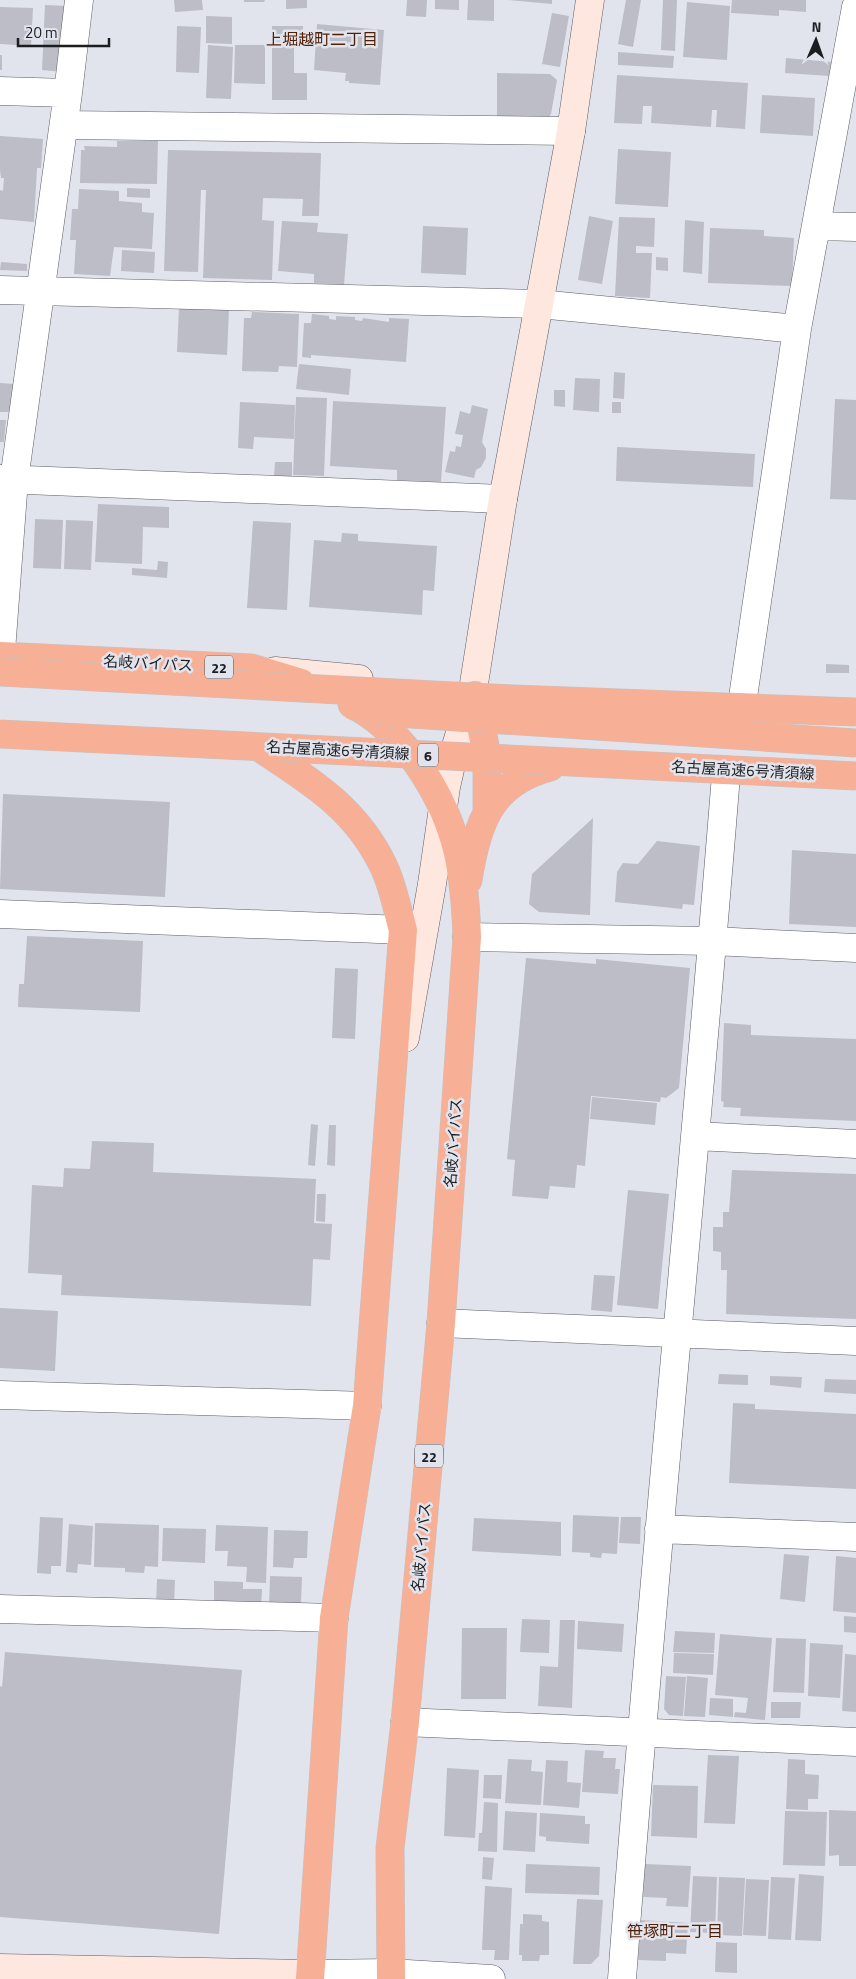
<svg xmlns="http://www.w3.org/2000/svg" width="856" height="1979" viewBox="0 0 856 1979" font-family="'Titillium Web','Noto Sans JP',sans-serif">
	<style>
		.building { fill: #bcbdc6 }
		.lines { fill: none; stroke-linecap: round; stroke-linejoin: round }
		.street-casing { stroke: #5b5c64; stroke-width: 29 }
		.secondary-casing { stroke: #5b5c64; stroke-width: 29 }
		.highway-casing { stroke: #c4c4c5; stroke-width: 29 }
		.street { stroke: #fff; stroke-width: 28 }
		.secondary { stroke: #fde7df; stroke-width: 28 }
		.highway { stroke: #f7b095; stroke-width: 28 }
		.highway-bridge-casing { stroke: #c4c4c5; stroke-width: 29; stroke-linecap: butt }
		.highway-bridge { stroke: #f7b095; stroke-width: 28 }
		.labels { text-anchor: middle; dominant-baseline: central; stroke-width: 5; stroke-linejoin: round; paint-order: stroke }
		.shield { fill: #e2e4ed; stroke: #57595e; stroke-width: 1 }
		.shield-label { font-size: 14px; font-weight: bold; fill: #1c1d20 }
		.street-label { font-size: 15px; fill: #1c1d20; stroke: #e2e4ed }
		.neighbourhood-label { font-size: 16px; fill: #4f1f06; stroke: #e2e4ed }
	</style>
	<rect width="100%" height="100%" fill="#e2e4ed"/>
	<path class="building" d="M174 0H202L203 10 175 12Z
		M244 0H265L264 2H244Z
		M286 0H307V8L286 9Z
		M407 0H427L426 17 406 16Z
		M435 0H459V10L435 9Z
		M468 0H494V21L467 20Z
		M507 0H552V4Z
		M626 0H641L633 47 618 44Z
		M663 0H677L675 51 661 50Z
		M732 0H806V12L779 10V16L731 13Z
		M687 2 730 6 727 60 683 57Z
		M45 5 68 6 62 72 42 70Z
		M0 7 33 8 31 46 0 44Z
		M552 13 569 16 560 67 542 64Z
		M206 16 232 17V44L206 43Z
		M317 24 384 30 380 85 349 83V81H345L346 73 314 70Z
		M177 26 201 27 199 73 176 72Z
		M272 26H303V47H294V73H307V100H272Z
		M208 45 233 47 231 99 206 98Z
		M235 45H265V84L234 83Z
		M618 52 674 56 673 68 618 65Z
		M0 55H2V70H0Z
		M786 58 831 62 830 76 785 73Z
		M497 73 550 74 557 80 551 114 545 122H497Z
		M617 75 748 83 745 129 716 127 717 110H712L711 127 651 123 652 106H643L642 124 614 123Z
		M762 95 815 98 813 136 760 133Z
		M0 136 43 139 41 168H37L34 222 0 219V190L3 191 4 178H1L0 170Z
		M117 141H158L157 184 80 183 81 150H85L84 146 117 147Z
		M618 149 671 152 668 207 615 204Z
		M168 150 321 153 319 216H302L303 199 263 198 262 220 274 221 272 280 203 278 206 190H201L198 272 164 271Z
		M127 188 150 189V198L127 197Z
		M79 189 119 191V201L142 203V212L154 213 152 249 114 247 110 276 74 274 76 240H70L72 209H78Z
		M589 216 613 221 602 284 578 280Z
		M619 217 655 218 654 247 636 246V253H652L650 298 615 296Z
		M685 220 704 222 702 274 683 272Z
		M282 221 318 223 317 232 348 234 344 285 314 283V274L278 271Z
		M423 226 468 228 466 275 421 273Z
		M710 228 764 230V236L794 238 792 286 708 283Z
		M122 250 155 252 154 273 121 271Z
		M656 257 668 258V271L656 270Z
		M1 262 27 264V271L0 270Z
		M179 307 229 309 227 355 177 352Z
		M252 312 299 314 297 367 279 366 278 372 242 371 244 318H251Z
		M312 314 329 316V319L336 320V316L355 317V320L362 321 363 318 389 322V318L409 319 406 362 311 355V358L302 357 304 323H311Z
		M299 364 351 369 349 395 296 389Z
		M614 372 625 373 624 399 613 398Z
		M575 378 600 379 599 412 573 410Z
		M0 383 14 384 12 412H0Z
		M554 390H565V407L554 406Z
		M296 397 327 398 324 476 293 475Z
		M835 399 856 400V500L830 499Z
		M333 401 446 407 441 482 397 480V470L330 466Z
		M240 402 295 405 294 439 254 437 253 449 238 448Z
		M612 402H621V413H612Z
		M472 405 488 409 482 442 486 449V458L481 467 476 470 474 478 445 472 450 451 455 452 456 446 461 447 463 435 455 434 460 411 470 414Z
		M0 420H6L4 442H0Z
		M617 447 755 454 753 487 616 481Z
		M275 462H292V478L274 477Z
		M98 504 169 507V528L143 527 142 564 95 562Z
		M35 519 63 520 61 569 33 568Z
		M66 520 93 521 91 570 64 569Z
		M253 521 291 523 287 610 247 608Z
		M342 533 358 534V541L437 546 434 591 423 590 422 615 309 607 314 540 341 542Z
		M158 561 168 562 167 578 132 575V568L157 570Z
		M826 664 849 665V673H826Z
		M3 794 170 802 165 897 0 889Z
		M593 818 590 915 539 912 529 904 532 874Z
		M657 841 700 846 694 905 683 904 682 909 615 902 617 872 623 863 638 864Z
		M792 850 856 854V927L789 924Z
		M27 936 143 941 140 1012 18 1007 19 984H24Z
		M526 958 596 964V959L690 968 679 1088 666 1098 661 1097 660 1102 591 1096 585 1166 577 1165 575 1188 550 1186 548 1199 512 1196 515 1160 507 1159Z
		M335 968 358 969 355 1039 332 1038Z
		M724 1023 751 1025V1035L856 1039V1121L740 1116 741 1108 723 1107 724 1102 721 1101Z
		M592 1097 657 1103 655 1125 590 1119Z
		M311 1124 318 1125 315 1166 308 1165Z
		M329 1125H336L335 1166 327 1165Z
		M92 1141 154 1143 153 1172 316 1179 314 1223 332 1224 330 1260 313 1259 311 1306 61 1295 62 1275 28 1273 32 1185 63 1187 64 1168 90 1169Z
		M732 1170 856 1174V1319L726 1314 727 1270H721V1252L713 1251V1227H723V1212H729Z
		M628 1190 669 1194 658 1309 617 1305Z
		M317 1194H326L325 1222 316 1221Z
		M594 1275 615 1276 612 1312 591 1310Z
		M0 1308 58 1311 55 1371 0 1368Z
		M719 1374 748 1375V1385L718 1384Z
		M770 1376 802 1377 801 1388 770 1385Z
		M825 1379 856 1380V1394L824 1392Z
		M733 1403 755 1404V1409L856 1414V1489L729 1483Z
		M573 1515 619 1517 617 1554 602 1553 601 1558 590 1557V1553L572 1552Z
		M40 1517 63 1518 61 1566H51V1574L37 1573Z
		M621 1517H641L640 1544 619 1543Z
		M474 1518 561 1522V1556L472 1551Z
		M95 1523 159 1525 158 1567 145 1566 144 1573 125 1572V1568L94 1567Z
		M69 1524 93 1526 91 1565 78 1564 77 1573 66 1572Z
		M216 1525 268 1527 266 1583 246 1582 247 1567 227 1566 228 1551H215Z
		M163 1528 206 1529 205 1563 162 1561Z
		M274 1530 308 1531 307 1558H294L293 1568 273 1567Z
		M784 1554 809 1556 805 1602 780 1599Z
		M836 1556 856 1558V1613L833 1611Z
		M270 1576 302 1577 301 1603H296V1607L269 1606Z
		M157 1579 175 1580 174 1606 156 1605Z
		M214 1581 243 1582V1589H262L261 1608H214Z
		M844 1616 856 1617V1633L844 1632Z
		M522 1619 550 1620 549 1653 520 1652Z
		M560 1620H575L572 1708 538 1706 540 1666 558 1667Z
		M578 1621 624 1624 622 1652 577 1649Z
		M462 1628H507L506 1699H461Z
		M675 1631 715 1633 714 1653 673 1652Z
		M720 1634 772 1638 765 1720 734 1717 735 1712 746 1713 748 1698 715 1695Z
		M776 1638 806 1639 804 1693 773 1692Z
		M810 1643 843 1645 840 1698 808 1696Z
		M5 1652 242 1670 219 1934 0 1917V1686L2 1687Z
		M674 1653 714 1654 713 1675 673 1673Z
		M845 1654 856 1655V1712L842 1711Z
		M666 1676 686 1677 683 1716 669 1715 664 1709Z
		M687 1676 708 1678 705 1717 684 1716Z
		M710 1698 733 1699V1717L709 1715Z
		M771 1702H801L800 1718H771Z
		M585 1750 604 1751 603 1758H616L615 1769H620L618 1794 582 1792Z
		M708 1755 739 1756 735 1824 704 1823Z
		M508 1759 532 1760 531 1771 543 1772 541 1805 505 1803Z
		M788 1759 805 1760V1774L819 1775 818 1799H808V1810L786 1809Z
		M546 1760 568 1761 567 1782 581 1783 579 1808 543 1805Z
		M447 1768 479 1770 475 1838 444 1836Z
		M484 1775H502L501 1799 483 1798Z
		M653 1785 698 1786 697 1838 651 1836Z
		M484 1802 498 1803 497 1852 478 1851 479 1833H482Z
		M829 1810 856 1811V1866H839V1855L829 1856Z
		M505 1811 537 1813 535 1852 503 1850Z
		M785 1811 827 1812 825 1866 783 1865Z
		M540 1813 585 1816V1824H590L589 1844 546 1841V1837L539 1836Z
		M483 1857 494 1858 492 1880 482 1879Z
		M526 1864 600 1867 599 1895 525 1893Z
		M645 1864 691 1866 688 1907 666 1906 667 1898 643 1897Z
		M799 1874 824 1876 821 1941 795 1940Z
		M693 1876 717 1877 715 1933 690 1932Z
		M719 1877 745 1878 742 1936 717 1935Z
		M771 1877 795 1878 791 1940 768 1939Z
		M746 1879 769 1880 766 1936 743 1935Z
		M485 1886 512 1888 509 1960H494L495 1950H482Z
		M577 1899 603 1900 599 1956 591 1964H573Z
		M523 1914 542 1915V1921L549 1922V1955H540L539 1961H522V1955H519L520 1924H523Z
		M641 1920 688 1923 686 1954 666 1953V1961L638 1960Z
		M716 1942 737 1943V1973L715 1972Z"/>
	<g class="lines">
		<g class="street-casing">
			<path id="street" d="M0 91 68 93
				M64 125 571 131
				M817 226 856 227
				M0 290 539 304 797 329
				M0 479 503 499
				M0 664 14 480 68 93 79 0
				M742 704 797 329 856 7
				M0 914 403 930
				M467 937 713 941 856 948
				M696 1136 856 1144
				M441 1323 856 1341
				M0 1395 367 1406
				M659 1529 856 1537
				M0 1609 334 1618
				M405 1722 856 1742
				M310 1974 390 1973 491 1979
				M622 1979C652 1577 694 1177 726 775"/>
		</g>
		<g class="secondary-casing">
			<path id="secondary" d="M275 671 359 679
				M405 1038 432 884 446 787 453 756 473 690 503 499 571 131 590 0
				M0 1968 310 1974"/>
		</g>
		<g class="highway-casing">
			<path id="highway" d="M0 656 251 668 301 683
				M475 695 487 756V813
				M352 704C405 731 445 797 458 853 464 881 466 909 467 937L441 1323 405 1722 390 1848 391 1979
				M263 750C313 783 356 809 383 865 393 885 397 909 403 930L367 1406 334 1618 310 1979
				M468 880C477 823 490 783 550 767"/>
		</g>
		<use href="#street" class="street"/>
		<use href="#secondary" class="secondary"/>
		<use href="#highway" class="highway"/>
		<g class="highway-bridge-casing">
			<path id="highway-bridge" d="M0 672 491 698 856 712
				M354 706 396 713 856 743
				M0 734 856 776"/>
		</g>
		<use href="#highway-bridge" class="highway-bridge"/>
	</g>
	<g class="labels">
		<g class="shield">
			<rect x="205" y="655.5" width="28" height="23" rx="4"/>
			<rect x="418" y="743.5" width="20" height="23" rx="4"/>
			<rect x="415" y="1444.5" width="28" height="23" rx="4"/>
		</g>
		<g class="shield-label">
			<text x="219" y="667">22</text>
			<text x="428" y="755">6</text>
			<text x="429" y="1456">22</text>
		</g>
		<g class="street-label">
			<text transform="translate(148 663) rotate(3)">名岐バイパス</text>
			<text transform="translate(338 750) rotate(3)">名古屋高速6号清須線</text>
			<text transform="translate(743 770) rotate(3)">名古屋高速6号清須線</text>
			<text transform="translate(453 1143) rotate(-86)">名岐バイパス</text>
			<text transform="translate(421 1547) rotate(-85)">名岐バイパス</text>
		</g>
		<g class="neighbourhood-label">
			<text x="322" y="39">上堀越町二丁目</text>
			<text x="675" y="1931">笹塚町二丁目</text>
		</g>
	</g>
	<g transform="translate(816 40) rotate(2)" stroke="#e2e4ed" stroke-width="4" paint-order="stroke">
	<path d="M0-4L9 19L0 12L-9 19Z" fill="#1c1d20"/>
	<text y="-8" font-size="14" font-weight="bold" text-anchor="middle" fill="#1c1d20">N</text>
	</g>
	<path d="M18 38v8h91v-8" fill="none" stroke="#1c1d20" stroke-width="2.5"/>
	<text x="25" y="38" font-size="15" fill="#1c1d20" stroke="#e2e4ed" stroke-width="4" paint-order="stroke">20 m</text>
</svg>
